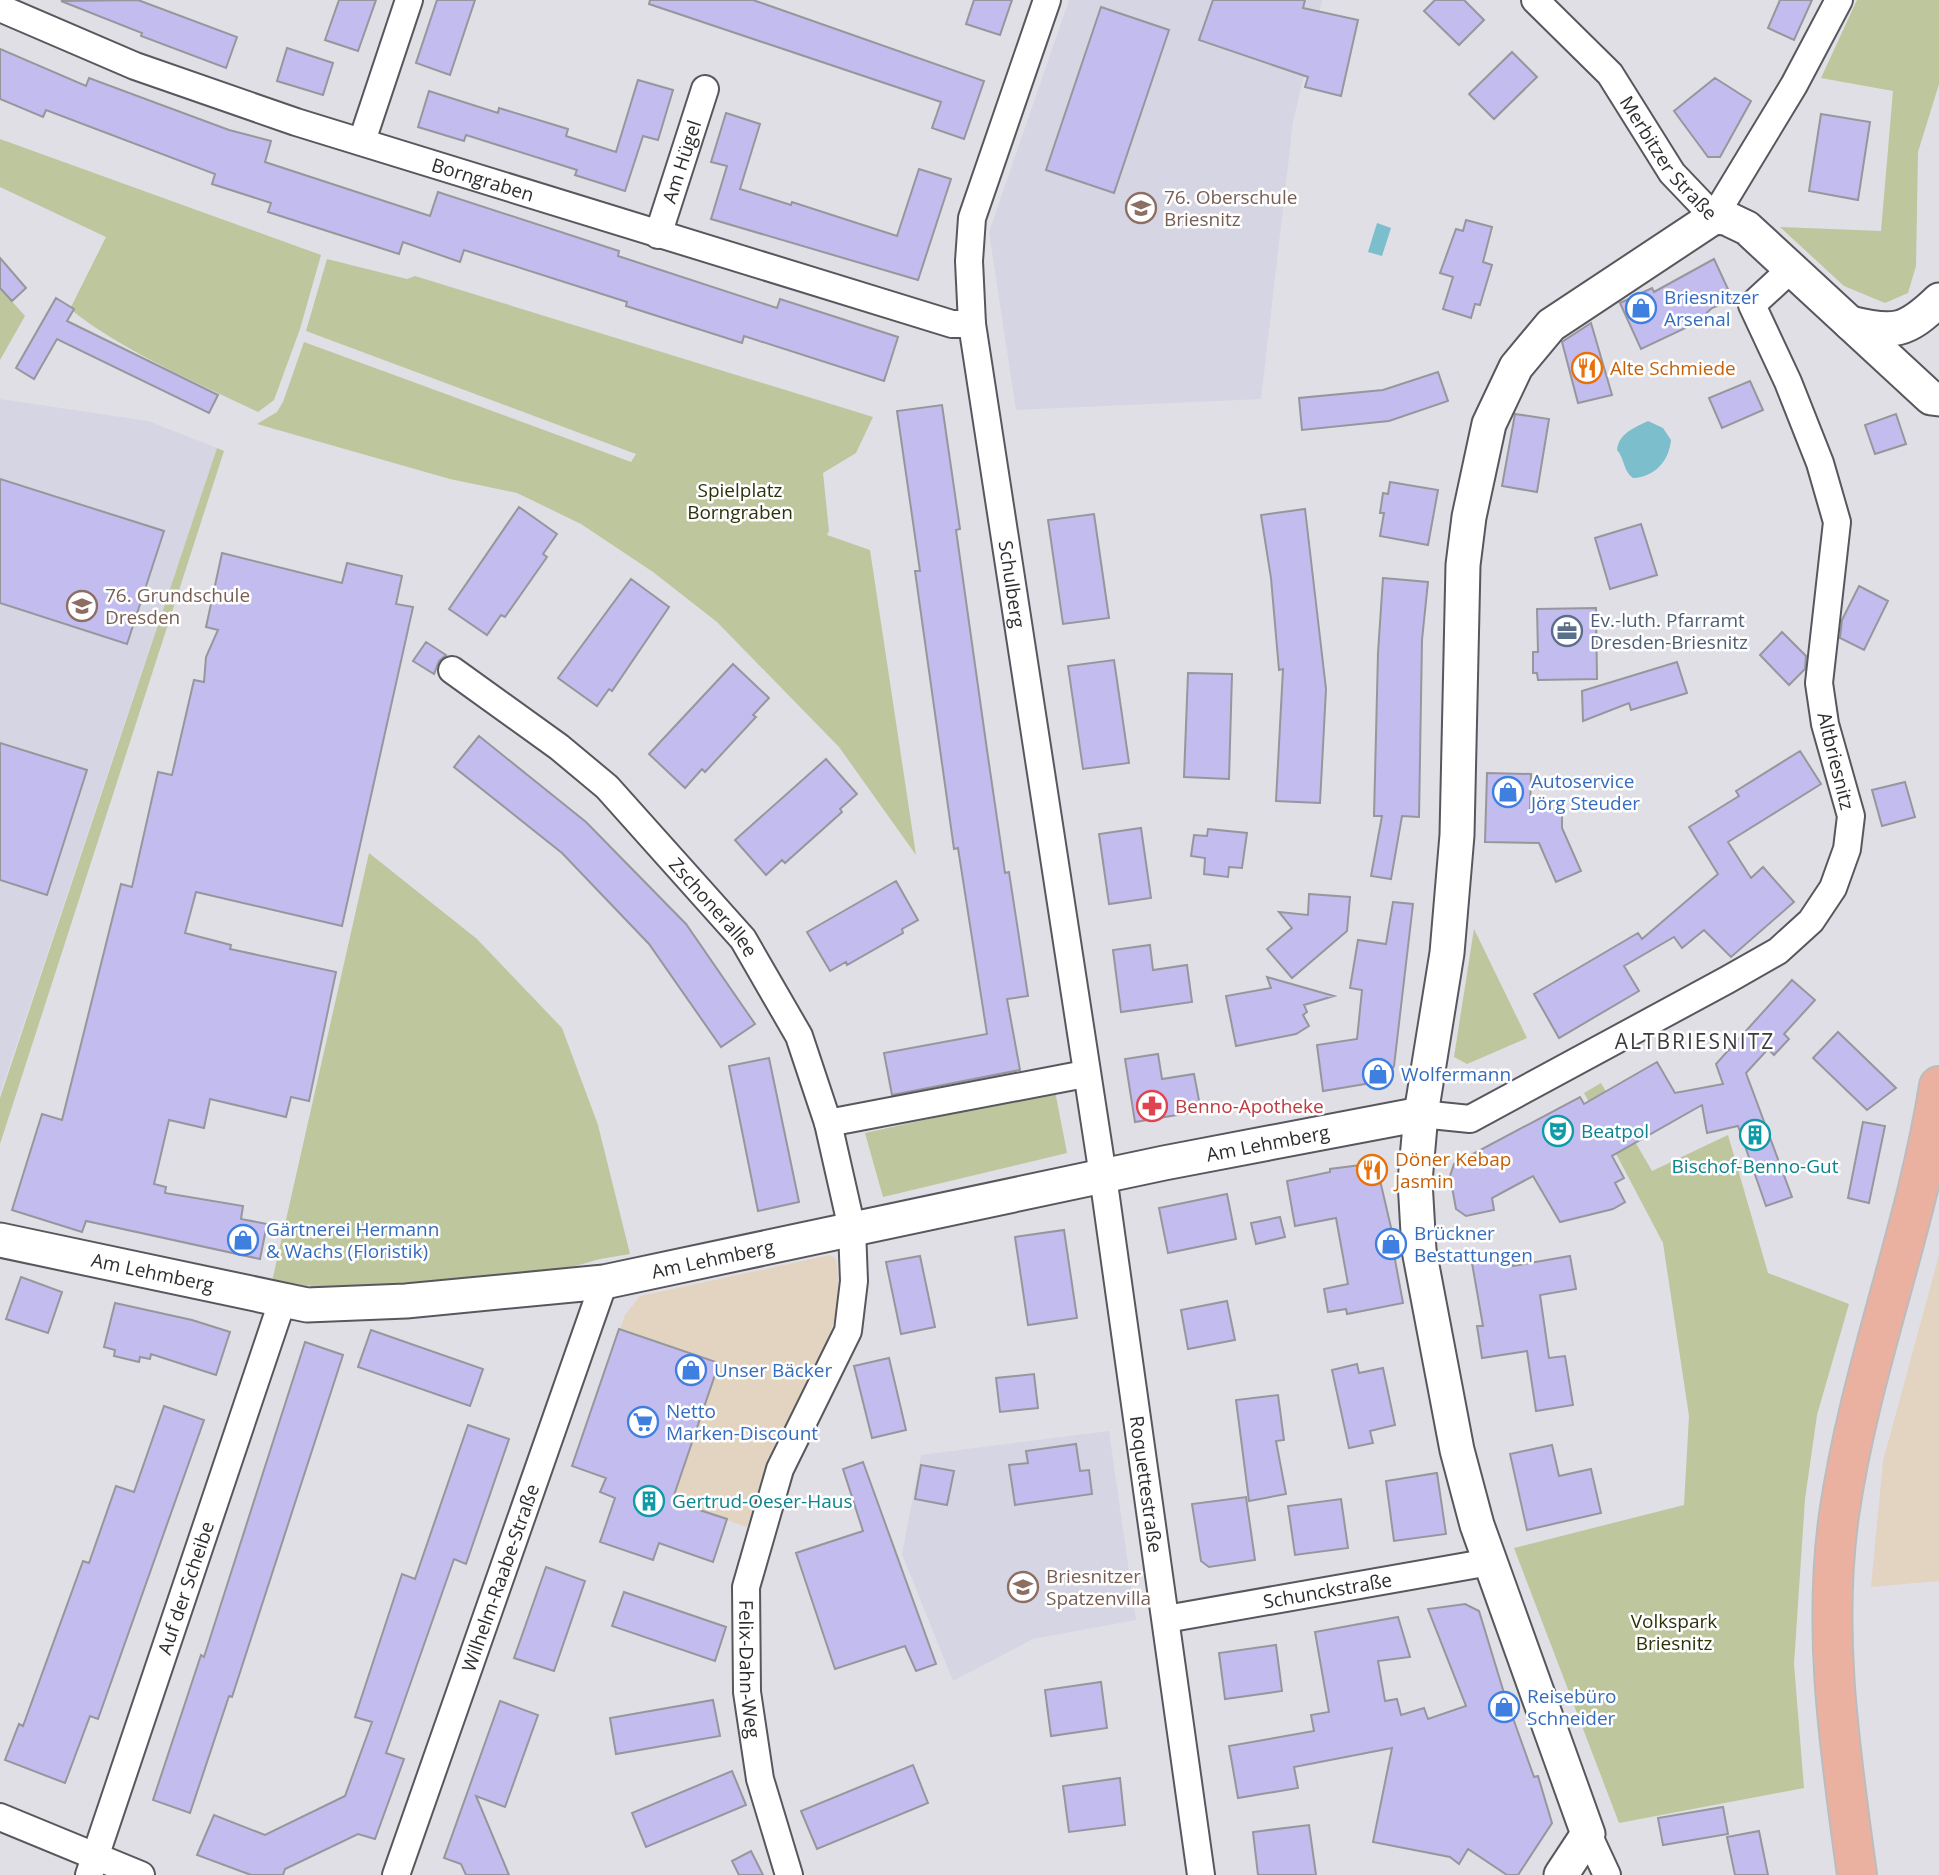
<svg xmlns="http://www.w3.org/2000/svg" width="1939" height="1875" viewBox="0 0 1939 1875" font-family="'Open Sans',sans-serif">
	<style>
		.commercial { fill: #e2d4c1 }
		.built { fill: #d6d5e3 }
		.green { fill: #bdc69c }
		.water { fill: #7cbecb }
		.building { fill: #c3bdef; stroke: #96969c; stroke-width: 2 }
		.lines { fill: none; stroke-linecap: round; stroke-linejoin: round }
		.minor-casing { stroke: #57575d; stroke-width: 30 }
		.tertiary-casing { stroke: #57575d; stroke-width: 37 }
		.primary-casing { stroke: #bcbcbd; stroke-width: 42 }
		.minor { stroke: #fff; stroke-width: 26 }
		.tertiary { stroke: #fff; stroke-width: 33 }
		.primary { stroke: #ebb1a0; stroke-width: 38 }
		.labels { text-anchor: middle; dominant-baseline: central; stroke-width: 5; stroke-linejoin: round; paint-order: stroke }
		.street-label { font-size: 19px; fill: #2e2e31; stroke: #fff }
		.education-label { font-size: 19px; fill: #785e54; stroke: #fff; text-anchor: start }
		.shop-label { font-size: 19px; fill: #366cbe; stroke: #fff; text-anchor: start }
		.food-label { font-size: 19px; fill: #c56008; stroke: #fff; text-anchor: start }
		.park-label { font-size: 19px; fill: #2c320a; stroke: #fff }
		.service-label { font-size: 19px; fill: #4e5e75; stroke: #fff; text-anchor: start }
		.health-label { font-size: 19px; fill: #be3a42; stroke: #fff; text-anchor: start }
		.culture-label { font-size: 19px; fill: #0d838f; stroke: #fff; text-anchor: start }
		.neighbourhood-label { font-size: 21px; letter-spacing: 2px; fill: #3b3b40; stroke: #fff }
	</style>
	<rect width="100%" height="100%" fill="#e0dfe6"/>
	<path class="commercial" d="M830 1255 836 1259 839 1293 836 1315 824 1351 774 1446 747 1527 572 1466 625 1315 640 1296Z
		M1939 1255V1581L1871 1587 1883 1461Z"/>
	<path class="built" d="M1069 0H1322L1293 122 1261 399 1016 410 989 232Z
		M0 399 148 421 217 448 0 1094Z
		M1109 1431 1136 1620 1033 1639 953 1681 902 1554 921 1455Z"/>
	<path class="green" d="M1857 0H1939V84L1918 152 1916 266 1908 293 1885 303 1844 286 1780 227 1881 231 1893 91 1821 78Z
		M0 139 321 255 300 329 274 400 258 412C194 381 126 353 70 309L106 237 0 187Z
		M327 259 407 279 415 276 873 417 856 453 823 473 829 531 827 535 870 550 916 855 839 747 717 622 653 572 581 524 517 493 450 479 257 424 277 412 283 402 304 342 631 462 636 454 306 331Z
		M0 288 25 316 0 360Z
		M217 448 224 451 0 1144V1098Z
		M369 853 477 939 562 1028 598 1125 630 1254 600 1259 540 1276 323 1293 309 1285 301 1291 271 1286Z
		M1474 929 1527 1038 1467 1064 1454 1057Z
		M1601 1083 1652 1171 1728 1135 1768 1273 1849 1304 1817 1415 1805 1499 1794 1664 1804 1788 1619 1823 1514 1548 1684 1505 1689 1416 1663 1243 1584 1093Z
		M1055 1091 1067 1153 883 1197 865 1133Z"/>
	<path class="water" d="M1377 223 1391 228 1382 256 1368 252Z
		M1648 421 1663 428 1671 440C1669 461 1655 477 1633 478 1623 471 1625 459 1617 450 1619 433 1634 428 1648 421Z"/>
	<path class="building" d="M138 0 237 37 226 68 141 36 142 33 61 1Z
		M339 0H376L358 51 325 40Z
		M437 0H475L450 75 416 63Z
		M650 0H753L984 81 964 139 932 128 941 102 649 4Z
		M974 0H1012L1000 35 966 24Z
		M1213 0H1305L1303 8 1358 20 1341 96 1305 87 1308 77 1199 40Z
		M1435 0H1464L1484 20 1459 45 1424 11Z
		M1780 0H1812L1794 40 1768 28Z
		M1101 7 1169 30 1114 193 1046 170Z
		M287 48 333 63 323 95 277 81Z
		M0 49 86 86 89 78 229 130 271 141 265 162 430 216 438 192 619 251 618 256 777 308 780 299 898 337 884 381 744 336 742 343 626 306 627 302 464 250 460 262 403 242 399 254 268 212 271 203 212 184 215 174 46 110 43 117 0 99Z
		M1512 52 1537 77 1494 119 1469 94Z
		M1715 78 1751 101 1720 157H1708L1674 111Z
		M638 80 673 90 658 140 643 136 625 191 575 175 577 170 466 135 464 141 418 127 429 91 498 113 499 108 568 129 566 136 616 152Z
		M726 113 760 124 740 189 791 205 792 202 897 236 919 169 951 179 918 280 711 219 727 166 711 162Z
		M1821 114 1870 122 1858 200 1809 191Z
		M1466 220 1492 227 1483 262 1492 265 1480 305 1475 304 1471 318 1443 309 1453 277 1440 273 1456 229 1463 231Z
		M0 258 26 288 12 301 0 288Z
		M1714 259 1733 300 1712 308 1694 324 1641 349 1620 303 1652 288 1654 292Z
		M56 298 74 309 67 321 218 395 209 413 57 339 34 379 16 368Z
		M1591 323 1612 395 1578 403 1562 342Z
		M1438 372 1448 401 1389 421 1302 430 1299 398 1383 390Z
		M1750 381 1763 410 1722 428 1709 398Z
		M942 405 960 529 956 530 987 750 1005 873 1009 872 1028 996 1007 999 1020 1070 892 1095 884 1053 987 1034 958 848 954 849 915 571H920L897 411Z
		M1515 414 1549 419 1537 492 1502 486Z
		M1896 414 1906 444 1875 454 1865 425Z
		M0 479 164 531 127 644 0 603Z
		M1390 482 1438 490 1428 545 1380 536 1384 513H1380L1383 493 1388 494Z
		M519 507 557 534 543 554 547 557 505 617 501 615 487 635 449 609Z
		M1305 509 1326 689 1320 803 1276 801 1283 669 1279 670 1271 578 1261 515Z
		M1094 514 1109 618 1063 624 1048 520Z
		M1641 524 1657 575 1610 589 1595 538Z
		M222 553 342 583 347 563 402 576 396 604 413 607 342 926 196 892 185 933 231 945 230 949 336 972 309 1101 291 1097 286 1117 210 1099 204 1128 169 1120 154 1184 166 1187 165 1193 243 1206 241 1219 267 1224 260 1259 86 1221 82 1232 12 1210 42 1114 62 1120 121 884 132 887 158 772 172 775 194 680 204 682 206 657 218 630 206 627Z
		M1383 578 1428 582 1422 640 1419 817 1402 816 1391 879 1371 876 1382 816H1374L1378 653Z
		M631 579 669 607 612 691 609 689 597 706 558 678Z
		M1859 586 1888 601 1864 650 1840 638 1842 620Z
		M1596 608 1597 679 1538 680 1537 673H1533V652H1538L1537 609Z
		M1782 632 1806 656 1805 669 1789 685 1760 655Z
		M426 642 446 655 439 661 434 674 413 661Z
		M1114 660 1129 763 1083 769 1068 666Z
		M1677 662 1687 693 1631 710 1629 703 1583 721 1582 691Z
		M733 664 769 698 753 715 756 717 705 772 702 769 685 788 649 754Z
		M1188 673 1232 674 1229 779 1184 777Z
		M479 736 586 822 686 924 755 1024 721 1047 649 944 562 853 454 767Z
		M0 743 87 770 47 895 0 880Z
		M1800 751 1821 784 1728 842 1751 878 1763 867 1794 902 1731 957 1704 930 1682 948 1674 937 1624 966 1639 991 1559 1038 1534 994 1638 933 1642 939 1718 874 1689 827 1739 796 1736 791Z
		M826 759 857 794 840 809 842 812 785 863 782 860 766 875 735 840Z
		M1487 773 1531 774 1530 809 1562 810V828L1581 871 1556 882 1539 843 1485 842Z
		M1905 782 1915 817 1882 826 1872 790Z
		M1141 828 1151 898 1109 904 1099 834Z
		M1208 829 1247 833 1242 868 1229 867 1228 877 1204 874 1205 858 1191 856 1194 835 1207 836Z
		M896 881 918 920 902 929 903 933 847 965 846 962 830 971 807 932Z
		M1309 894 1350 897 1347 931 1292 978 1267 949 1292 928 1279 912 1308 915Z
		M1393 902 1413 904 1394 1066 1383 1081 1323 1091 1317 1045 1357 1039 1362 990 1350 988 1358 940 1386 944Z
		M1150 945 1153 970 1187 965 1192 1002 1121 1012 1113 950Z
		M1267 977 1334 996 1304 1005 1307 1012 1303 1015 1309 1026 1296 1034 1236 1046 1226 996 1271 988Z
		M1792 980 1815 1000 1784 1034 1789 1039 1774 1055 1768 1049 1746 1073 1792 1197 1766 1206 1738 1126 1707 1133 1702 1105 1612 1156 1624 1178 1615 1183 1625 1202 1613 1209 1560 1222 1533 1176 1492 1198 1494 1210 1466 1216 1456 1209 1450 1176 1454 1164 1580 1097 1584 1104 1657 1062 1675 1093 1723 1084 1716 1064Z
		M1838 1032 1896 1088 1867 1110 1813 1058Z
		M1158 1054 1162 1079 1194 1074 1201 1111 1135 1122 1125 1059Z
		M769 1058 799 1202 758 1211 729 1066Z
		M1863 1122 1885 1126 1869 1203 1848 1198Z
		M1376 1163 1396 1249H1393L1403 1303 1347 1314 1346 1309 1328 1312 1324 1289 1348 1284 1336 1218 1295 1226 1287 1181 1330 1172V1169Z
		M1227 1194 1236 1239 1168 1253 1159 1208Z
		M1280 1217 1285 1237 1256 1244 1251 1223Z
		M1064 1230 1077 1318 1028 1325 1015 1237Z
		M920 1256 935 1327 901 1334 886 1262Z
		M1512 1256 1513 1266 1570 1256 1576 1289 1540 1295 1549 1358 1565 1356 1573 1405 1536 1411 1527 1351 1482 1358 1477 1326H1483L1472 1263Z
		M21 1277 62 1292 48 1333 6 1319Z
		M1227 1301 1235 1340 1188 1349 1181 1310Z
		M115 1303 192 1320 230 1332 216 1375 151 1354 150 1359 140 1357 139 1362 114 1356 115 1350 104 1347Z
		M619 1329 719 1363 672 1501 727 1519 713 1562 659 1543 653 1560 600 1542 615 1498 600 1492 606 1478 572 1466Z
		M371 1330 483 1369 470 1406 358 1367Z
		M305 1342 343 1355 232 1697 229 1696 190 1813 153 1800 201 1655 204 1657Z
		M889 1358 906 1430 872 1438 854 1366Z
		M1357 1364 1359 1373 1383 1368 1395 1425 1370 1431 1373 1443 1349 1448 1332 1370Z
		M1034 1374 1038 1408 1000 1412 996 1378Z
		M1278 1395 1284 1440 1276 1441 1286 1494 1249 1501 1236 1400Z
		M164 1406 204 1420 98 1719 90 1716 65 1783 5 1760 19 1724 23 1726 83 1561 89 1563 116 1486 134 1492Z
		M468 1425 509 1439 466 1564 454 1559 386 1753 404 1759 375 1839 358 1834 285 1869 283 1875H251L197 1855 214 1815 265 1835 345 1796 372 1722 355 1717 402 1574 415 1579Z
		M1076 1444 1080 1471 1089 1470 1092 1494 1015 1505 1009 1465 1028 1463 1026 1451Z
		M1552 1445 1559 1476 1591 1469 1601 1513 1527 1530 1510 1454Z
		M863 1462 936 1664 916 1671 905 1646 835 1669 796 1553 863 1531 843 1469Z
		M921 1465 954 1471 947 1505 915 1499Z
		M1437 1473 1446 1534 1394 1541 1386 1481Z
		M1246 1497 1255 1560 1209 1567 1201 1561 1192 1504Z
		M1341 1499 1348 1548 1295 1555 1288 1506Z
		M546 1567 585 1581 554 1671 514 1658Z
		M624 1592 726 1627 715 1661 612 1626Z
		M1465 1604 1479 1611 1504 1693 1534 1777 1538 1776 1552 1823 1518 1875H1507L1468 1849 1459 1864 1450 1857 1373 1842 1392 1748 1294 1767 1298 1788 1238 1798 1229 1746 1314 1731 1311 1715 1329 1712 1315 1632 1398 1617 1410 1657 1378 1661 1385 1701 1397 1699 1401 1715 1424 1708 1428 1719 1466 1706 1428 1609Z
		M1276 1645 1282 1691 1225 1699 1219 1653Z
		M1101 1682 1107 1728 1051 1736 1045 1690Z
		M713 1700 720 1736 616 1754 610 1718Z
		M500 1701 538 1715 505 1807 476 1796 509 1875H466L461 1864 444 1858Z
		M913 1765 928 1803 817 1849 801 1811Z
		M732 1771 746 1805 646 1847 632 1813Z
		M1120 1778 1125 1825 1069 1832 1063 1786Z
		M1723 1807 1728 1834 1663 1845 1658 1818Z
		M1309 1825 1316 1875H1258L1253 1832Z
		M1759 1831 1768 1875H1735L1727 1837Z
		M751 1851 763 1875H739L732 1861Z"/>
	<g class="lines">
		<g class="minor-casing">
			<g id="minor">
				<path id="s1" d="M1047 0 972 218 969 261 972 324 1103 1176 1201 1875"/>
				<path id="s2" d="M1535 0 1610 74 1672 173 1714 217 1794 85 1839 0"/>
				<path id="s3" d="M0 8 135 66 296 122 952 324H972"/>
				<path d="M362 141 409 0"/>
				<path id="s4" d="M658 235 705 89"/>
				<path id="s5" d="M452 670 559 747 607 787 743 939 799 1036 828 1123 852 1229 854 1281 848 1331 780 1469 746 1587 747 1692 760 1779 789 1875"/>
				<path d="M1421 1114 1470 1119 1727 980 1778 951 1811 921 1833 888 1847 849 1851 816 1825 724 1819 683 1837 522 1820 463 1788 382 1752 305 1792 268"/>
				<path d="M828 1123 1085 1074"/>
				<path id="s6" d="M1166 1619 1490 1562"/>
				<path d="M0 1817 141 1875"/>
				<path d="M1588 1834 1607 1875"/>
				<path id="s7" d="M89 1875 282 1302"/>
				<path id="s8" d="M396 1875 604 1282"/>
			</g>
		</g>
		<g class="tertiary-casing">
			<g id="tertiary">
				<path d="M1850 323C1894 334 1906 332 1939 300"/>
				<path id="s9" d="M0 1240 307 1305 406 1301 604 1282 1164 1163 1421 1114"/>
				<path d="M1561 1875 1588 1834 1477 1525 1457 1450 1419 1250 1415 1181 1421 1114 1447 953 1457 835 1463 565 1469 517 1489 424 1516 367 1551 325 1714 217 1726 218 1747 228 1931 398 1939 399"/>
			</g>
		</g>
		<g class="primary-casing">
			<path id="primary" d="M1857 1875C1841 1756 1822 1636 1839 1515 1860 1369 1916 1232 1939 1086"/>
		</g>
		<use href="#minor" class="minor"/>
		<use href="#tertiary" class="tertiary"/>
		<use href="#primary" class="primary"/>
	</g>
	<defs>
		<g id="school-ring" transform="scale(1.575)"><circle r="9.5" fill="#fff" stroke="#8d6e63" stroke-width="1.5"/><path d="M0-5L7-2L0 1L-7-2ZM-4 1L0 2.5L4 1V4Q0 6-4 4Z" fill="#8d6e63"/></g>
		<g id="shop-ring" transform="scale(1.575)"><circle r="9.5" fill="#fff" stroke="#3f7fe0" stroke-width="1.5"/><path d="M-5-2.5h2.3a2.7 3.5 0 0 1 5.4 0H5L5.5 6h-11ZM-1.5-2.5h3a1.5 2.3 0 0 0-3 0Z" fill="#3f7fe0"/></g>
		<g id="restaurant-ring" transform="scale(1.575)"><circle r="9.5" fill="#fff" stroke="#e8710a" stroke-width="1.5"/><path d="M-5-6h1v4h1v-4h1v4h1v-4h1v5L-1.5 .5V6h-2V.5L-5-1ZM5-6V6H3V1.5H1.5Q1.5-4 5-6Z" fill="#e8710a"/></g>
		<g id="office-ring" transform="scale(1.575)"><circle r="9.5" fill="#fff" stroke="#5c6f8a" stroke-width="1.5"/><path d="M-6-3h4V-5.5h4V-3h4V5H-6ZM-1-4.5V-3h2v-1.5ZM-6 0V1H6V0Z" fill="#5c6f8a"/></g>
		<g id="pharmacy-ring" transform="scale(1.575)"><circle r="9.5" fill="#fff" stroke="#e0444e" stroke-width="1.5"/><path d="M-2-6h4v4h4v4h-4v4h-4v-4h-4v-4h4Z" fill="#e0444e"/></g>
		<g id="theatre-ring" transform="scale(1.575)"><circle r="9.5" fill="#fff" stroke="#0f9aa8" stroke-width="1.5"/><path d="M-5-5.5Q0-4 5-5.5V0Q5 5 0 6Q-5 5-5 0ZM-3.3-2.5H-1v1.5H-3.3ZM1-2.5H3.3v1.5H1ZM-2.8 1Q0 5.5 2.8 1Z" fill="#0f9aa8"/></g>
		<g id="building-ring" transform="scale(1.575)"><circle r="9.5" fill="#fff" stroke="#0f9aa8" stroke-width="1.5"/><path d="M-4-6H4V6H1V3H-1V6H-4ZM-2.5-4.3h1.7v1.8h-1.7ZM.8-4.3h1.7v1.8H.8ZM-2.5-1h1.7V.8h-1.7ZM.8-1h1.7V.8H.8Z" fill="#0f9aa8"/></g>
		<g id="supermarket-ring" transform="scale(1.575)"><circle r="9.5" fill="#fff" stroke="#3f7fe0" stroke-width="1.5"/><path d="M-6-5.5h2.5l.6 2H6L4.5 2H-2.5L-4.4-4H-6ZM-1.5 3.2a1.3 1.3 0 1 0 .1 0ZM3 3.2a1.3 1.3 0 1 0 .1 0Z" fill="#3f7fe0"/></g>
	</defs>
	<g fill-rule="evenodd">
		<use href="#school-ring" x="1141" y="208"/>
		<use href="#shop-ring" x="1641" y="308"/>
		<use href="#restaurant-ring" x="1587" y="368"/>
		<use href="#school-ring" x="82" y="606"/>
		<use href="#office-ring" x="1567" y="631"/>
		<use href="#shop-ring" x="1508" y="792"/>
		<use href="#shop-ring" x="1378" y="1074"/>
		<use href="#pharmacy-ring" x="1152" y="1106"/>
		<use href="#theatre-ring" x="1558" y="1131"/>
		<use href="#building-ring" x="1755" y="1135"/>
		<use href="#restaurant-ring" x="1372" y="1170"/>
		<use href="#shop-ring" x="243" y="1240"/>
		<use href="#shop-ring" x="1391" y="1244"/>
		<use href="#shop-ring" x="691" y="1370"/>
		<use href="#supermarket-ring" x="643" y="1422"/>
		<use href="#building-ring" x="649" y="1501"/>
		<use href="#school-ring" x="1023" y="1587"/>
		<use href="#shop-ring" x="1504" y="1707"/>
	</g>
	<g class="labels">
		<g class="street-label">
			<text stroke="none"><textPath href="#s2" startOffset="208">Merbitzer Straße</textPath></text>
			<text stroke="none"><textPath href="#s4" startOffset="77">Am Hügel</textPath></text>
			<text stroke="none"><textPath href="#s3" startOffset="513">Borngraben</textPath></text>
			<text stroke="none"><textPath href="#s1" startOffset="600">Schulberg</textPath></text>
			<text transform="translate(1836 761) rotate(76)">Altbriesnitz</text>
			<text stroke="none"><textPath href="#s5" startOffset="355">Zschonerallee</textPath></text>
			<text stroke="none"><textPath href="#s9" startOffset="1290">Am Lehmberg</textPath></text>
			<text stroke="none"><textPath href="#s9" startOffset="723">Am Lehmberg</textPath></text>
			<text stroke="none"><textPath href="#s9" startOffset="156">Am Lehmberg</textPath></text>
			<text stroke="none"><textPath href="#s1" startOffset="1510">Roquettestraße</textPath></text>
			<text stroke="none"><textPath href="#s8" startOffset="315">Wilhelm-Raabe-Straße</textPath></text>
			<text stroke="none"><textPath href="#s7" startOffset="303">Auf der Scheibe</textPath></text>
			<text stroke="none"><textPath href="#s6" startOffset="164">Schunckstraße</textPath></text>
			<text stroke="none"><textPath href="#s5" startOffset="1172">Felix-Dahn-Weg</textPath></text>
		</g>
		<g class="education-label">
			<text x="1164" y="197">76. Oberschule<tspan x="1164" dy="22">Briesnitz</tspan></text>
			<text x="105" y="595">76. Grundschule<tspan x="105" dy="22">Dresden</tspan></text>
			<text x="1046" y="1576">Briesnitzer<tspan x="1046" dy="22">Spatzenvilla</tspan></text>
		</g>
		<g class="shop-label">
			<text x="1664" y="297">Briesnitzer<tspan x="1664" dy="22">Arsenal</tspan></text>
			<text x="1531" y="781">Autoservice<tspan x="1531" dy="22">Jörg Steuder</tspan></text>
			<text x="1401" y="1074">Wolfermann</text>
			<text x="266" y="1229">Gärtnerei Hermann<tspan x="266" dy="22">&amp; Wachs (Floristik)</tspan></text>
			<text x="1414" y="1233">Brückner<tspan x="1414" dy="22">Bestattungen</tspan></text>
			<text x="714" y="1370">Unser Bäcker</text>
			<text x="666" y="1411">Netto<tspan x="666" dy="22">Marken-Discount</tspan></text>
			<text x="1527" y="1696">Reisebüro<tspan x="1527" dy="22">Schneider</tspan></text>
		</g>
		<g class="food-label">
			<text x="1610" y="368">Alte Schmiede</text>
			<text x="1395" y="1159">Döner Kebap<tspan x="1395" dy="22">Jasmin</tspan></text>
		</g>
		<g class="park-label">
			<text x="740" y="490">Spielplatz<tspan x="740" dy="22">Borngraben</tspan></text>
			<text x="1674" y="1621">Volkspark<tspan x="1674" dy="22">Briesnitz</tspan></text>
		</g>
		<g class="service-label">
			<text x="1590" y="620">Ev.-luth. Pfarramt<tspan x="1590" dy="22">Dresden-Briesnitz</tspan></text>
		</g>
		<g class="health-label">
			<text x="1175" y="1106">Benno-Apotheke</text>
		</g>
		<g class="culture-label">
			<text x="1581" y="1131">Beatpol</text>
			<text x="1755" y="1166" text-anchor="middle">Bischof-Benno-Gut</text>
			<text x="672" y="1501">Gertrud-Oeser-Haus</text>
		</g>
		<g class="neighbourhood-label">
			<text x="1695" y="1041">ALTBRIESNITZ</text>
		</g>
	</g>
</svg>
